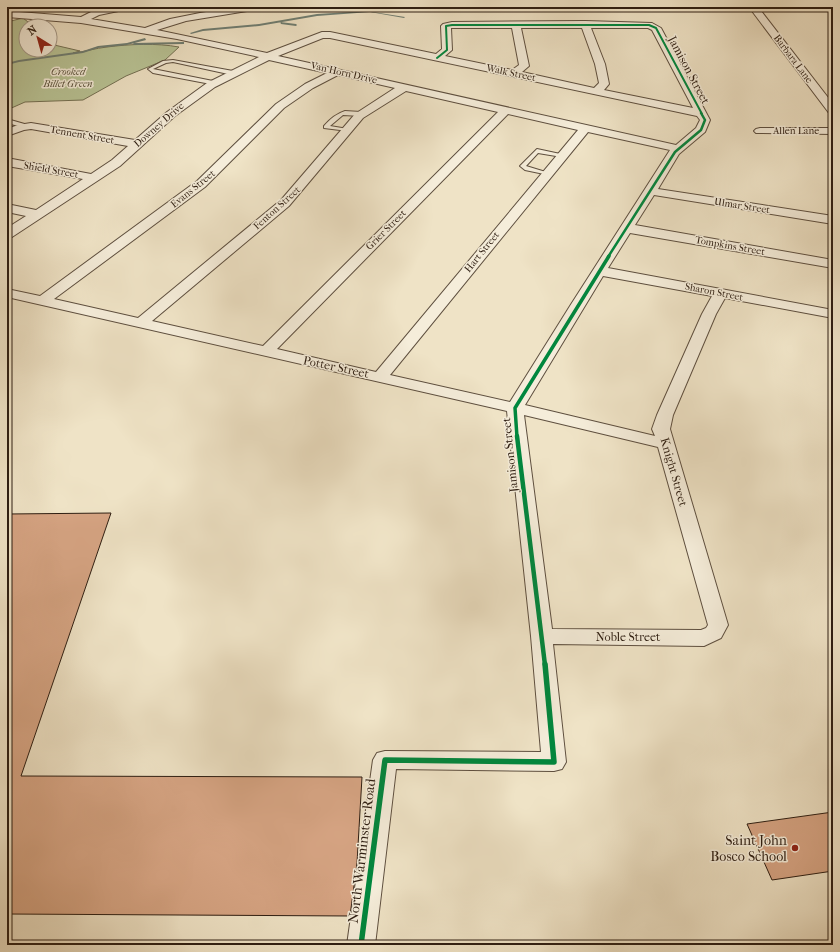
<svg xmlns="http://www.w3.org/2000/svg" width="840" height="952" viewBox="0 0 840 952" font-family="'IM FELL French Canon',serif">
	<style>
		.green { fill: #b9c496; stroke: #747154 }
		.lines { fill: none; stroke-linecap: round; stroke-linejoin: round }
		.stream { fill: #6f7e73; fill-rule: evenodd }
		.building { fill: #d6a483; stroke: #2e1e12 }
		.service-casing { stroke: #5e4f3f; stroke-width: 2 }
		.minor-casing { stroke: #5e4f3f; stroke-width: 2 }
		.service { fill: #f5edda; fill-rule: evenodd }
		.minor { fill: #f5edda; fill-rule: evenodd }
		.cycleway-far4-casing { stroke: #f5edda; stroke-width: 3.5 }
		.cycleway-far3-casing { stroke: #f5edda; stroke-width: 4 }
		.cycleway-far2-casing { stroke: #f5edda; stroke-width: 5.5 }
		.cycleway-far1-casing { stroke: #f5edda; stroke-width: 7 }
		.cycleway-casing { stroke: #f5edda; stroke-width: 8 }
		.cycleway-far4 { stroke: #00873e; stroke-width: 2 }
		.cycleway-far3 { stroke: #00873e; stroke-width: 2.5 }
		.cycleway-far2 { stroke: #00873e; stroke-width: 3.5 }
		.cycleway-far1 { stroke: #00873e; stroke-width: 4.5 }
		.cycleway { stroke: #00873e; stroke-width: 5.5 }
		.poi-dot { fill: #8f2418; stroke: #f5edda; stroke-width: 1.5 }
		.labels { text-anchor: middle; dominant-baseline: central; stroke-width: 3; stroke-linejoin: round; paint-order: stroke }
		.far-street-label { font-size: 10px; fill: #2e1e12; stroke: #f5edda }
		.far-park-label { font-size: 10px; font-style: italic; fill: #58503a; stroke: #f5edda }
		.street-label { font-size: 12px; fill: #2e1e12; stroke: #f5edda }
		.near-poi-label { font-size: 14px; fill: #2e1e12; stroke: #f5edda; text-anchor: end }
		.near-street-label { font-size: 14px; fill: #2e1e12; stroke: #f5edda }
	</style>
	<rect width="100%" height="100%" fill="#efe3c6"/>
	<filter id="stains"><feTurbulence type="fractalNoise" baseFrequency=".005" numOctaves="4"/><feColorMatrix values="0 0 0 0 .2 0 0 0 0 .09 0 0 0 0 .02 0 0 0 .5 -.17"/></filter>
	<radialGradient id="worn" r=".72"><stop offset=".6" stop-color="#630" stop-opacity="0"/><stop offset="1" stop-color="#630" stop-opacity=".3"/></radialGradient>
	<path class="green" d="M23 18 33 26H26V50H50V44L80 51 73 53C84 52 96 48 107 47 130 44 157 43 179 47L165 60 126 76 83 100 25 102 7 110V22Z"/>
	<g class="lines">
		<path class="stream" d="M388 7H392L373 12 405 17 404 18 370 12 317 16 259 26 203 31 191 34 190 33 203 29 259 24 317 14 367 11Z
			M280 22 296 24 297 25 296 26 281 24Z
			M145 38 146 40 127 45 98 48 83 53 19 62 7 65V63L19 60 83 51 98 46 127 43Z
			M183 42H184V44L134 45 133 44 134 43Z"/>
	</g>
	<path class="building" d="M111 513 21 776 362 777 357 863 350 916 7 914V514Z
		M833 812V871L772 880 747 824Z"/>
	<g class="lines">
		<g class="service-casing">
			<path id="service" d="M173 60 233 71 236 73 233 75 173 62 166 63 153 69 218 82V84L216 85 153 73 148 69 163 61Z
				M345 111 361 112 364 114 361 116 343 115 330 126 348 129V131L324 128V126C330 119 336 114 345 111Z
				M7 119 28 125 29 126 26 128 7 123Z
				M537 149 565 155 562 157 538 153 526 166 549 173V175L525 170 520 166Z"/>
		</g>
		<g class="minor-casing">
			<path id="minor" d="M112 7H129L128 9 99 15 91 19 145 28 170 19 200 13 237 7H257L253 10 186 21 157 30 267 53 322 32H330L436 54 442 49 441 26 443 24 452 22 585 21 652 23 661 28 710 120 705 132 679 154 658 189 833 216V224L654 195 635 225 833 260V268L630 233 608 268 833 310V318L725 298 716 314 673 415 670 429 728 625 721 638 704 646 553 644 566 762 562 769 554 771 396 769 375 945H347L373 760 377 753 385 751 541 752 531 636 507 411 7 297V289L40 296 197 181 276 104 305 84 327 73 269 60 215 87 175 116 120 166 12 237 7 238V228L26 216 7 212V204L36 210 83 179 7 166V158L91 174 112 160 128 146 31 129 24 130 7 136V129L18 125 31 123 135 140 167 112 207 83 259 57 177 39 81 23 7 17V11L81 17 93 11ZM451 28H512L519 65 512 70 445 56 452 50ZM521 28H582L595 64 599 83 594 88 522 72 529 66ZM591 28H648L652 30 693 108 604 90 609 84 605 64ZM323 38H330L697 116 700 120 696 128 676 145 278 56ZM338 75 395 88 355 114 281 200 138 318 54 299 205 187 284 108 313 88ZM406 91 498 112 263 346 152 321 289 206 363 118ZM508 114 578 130 376 372 277 349ZM588 132 670 150 570 306 510 402 390 375ZM603 276 712 296 702 314 657 415 652 429 655 436 525 405ZM524 415 658 447 708 625 706 628 701 630 552 629Z
				M749 7H758L833 104V114L829 113Z
				M760 128H833V134L756 133 754 131 756 129Z"/>
		</g>
		<use href="#service" class="service"/>
		<use href="#minor" class="minor"/>
		<g class="cycleway-far4-casing">
			<path id="cycleway-far4" d="M437 58 447 50 446 26 452 25H649L656 28 702 114"/>
		</g>
		<g class="cycleway-far3-casing">
			<path id="cycleway-far3" d="M608 257 675 152 701 130 705 120 701 113"/>
		</g>
		<g class="cycleway-far2-casing">
			<path id="cycleway-far2" d="M517 437 515 408 609 256"/>
		</g>
		<g class="cycleway-far1-casing">
			<path id="cycleway-far1" d="M517 436 545 665"/>
		</g>
		<g class="cycleway-casing">
			<path id="cycleway" d="M361 945 385 760 554 762 545 664"/>
		</g>
		<use href="#cycleway-far4" class="cycleway-far4"/>
		<use href="#cycleway-far3" class="cycleway-far3"/>
		<use href="#cycleway-far2" class="cycleway-far2"/>
		<use href="#cycleway-far1" class="cycleway-far1"/>
		<use href="#cycleway" class="cycleway"/>
	</g>
	<circle class="poi-dot" cx="795" cy="848" r="4"/>
	<g class="labels">
		<g class="far-street-label">
			<text transform="translate(793 59) rotate(53)">Barbara Lane</text>
			<text transform="translate(344 73) rotate(13)">Van Horn Drive</text>
			<text transform="translate(511 73) rotate(12)">Walk Street</text>
			<text transform="translate(159 125) rotate(-41)">Downey Drive</text>
			<text x="796" y="131">Allen Lane</text>
			<text transform="translate(82 135) rotate(10)">Tennent Street</text>
			<text transform="translate(51 170) rotate(10)">Shield Street</text>
			<text transform="translate(193 189) rotate(-39)">Evans Street</text>
			<text transform="translate(742 206) rotate(9)">Ulmar Street</text>
			<text transform="translate(277 208) rotate(-42)">Fenton Street</text>
			<text transform="translate(386 230) rotate(-45)">Grier Street</text>
			<text transform="translate(730 246) rotate(10)">Tompkins Street</text>
			<text transform="translate(482 252) rotate(-51)">Hart Street</text>
			<text transform="translate(714 292) rotate(11)">Sharon Street</text>
		</g>
		<g class="far-park-label">
			<text x="68" y="72">Crooked<tspan x="68" dy="12">Billet Green</tspan></text>
		</g>
		<g class="street-label">
			<text transform="translate(689 70) rotate(62)">Jamison Street</text>
			<text transform="translate(336 367) rotate(12)">Potter Street</text>
			<text transform="translate(510 455) rotate(-96)">Jamison Street</text>
			<text transform="translate(674 472) rotate(74)">Knight Street</text>
			<text x="628" y="637">Noble Street</text>
		</g>
		<g class="near-poi-label">
			<text x="787" y="840">Saint John<tspan x="787" dy="16">Bosco School</tspan></text>
		</g>
		<g class="near-street-label">
			<text transform="translate(362 851) rotate(-83)">North Warminster Road</text>
		</g>
	</g>
	<rect width="840" height="952" fill="none" stroke="#efe3c6" stroke-width="24"/>
	<rect x="8" y="8" width="824" height="936" fill="none" stroke="#2e1e12" stroke-width="2"/>
	<rect x="12" y="12" width="816" height="928" fill="none" stroke="#2e1e12"/>
	<g transform="translate(38 38) rotate(323)"><circle r="19" fill="#f5edda" stroke="#a59a8a"/>
	<path d="M0-3L7 15L0 10L-7 15Z" fill="#8f2418"/>
	<text y="-6" font-size="11" font-weight="bold" text-anchor="middle" fill="#2e1e12">N</text>
	</g>
	<rect width="100%" height="100%" filter="url(#stains)"/>
	<rect width="100%" height="100%" fill="url(#worn)"/>
</svg>
